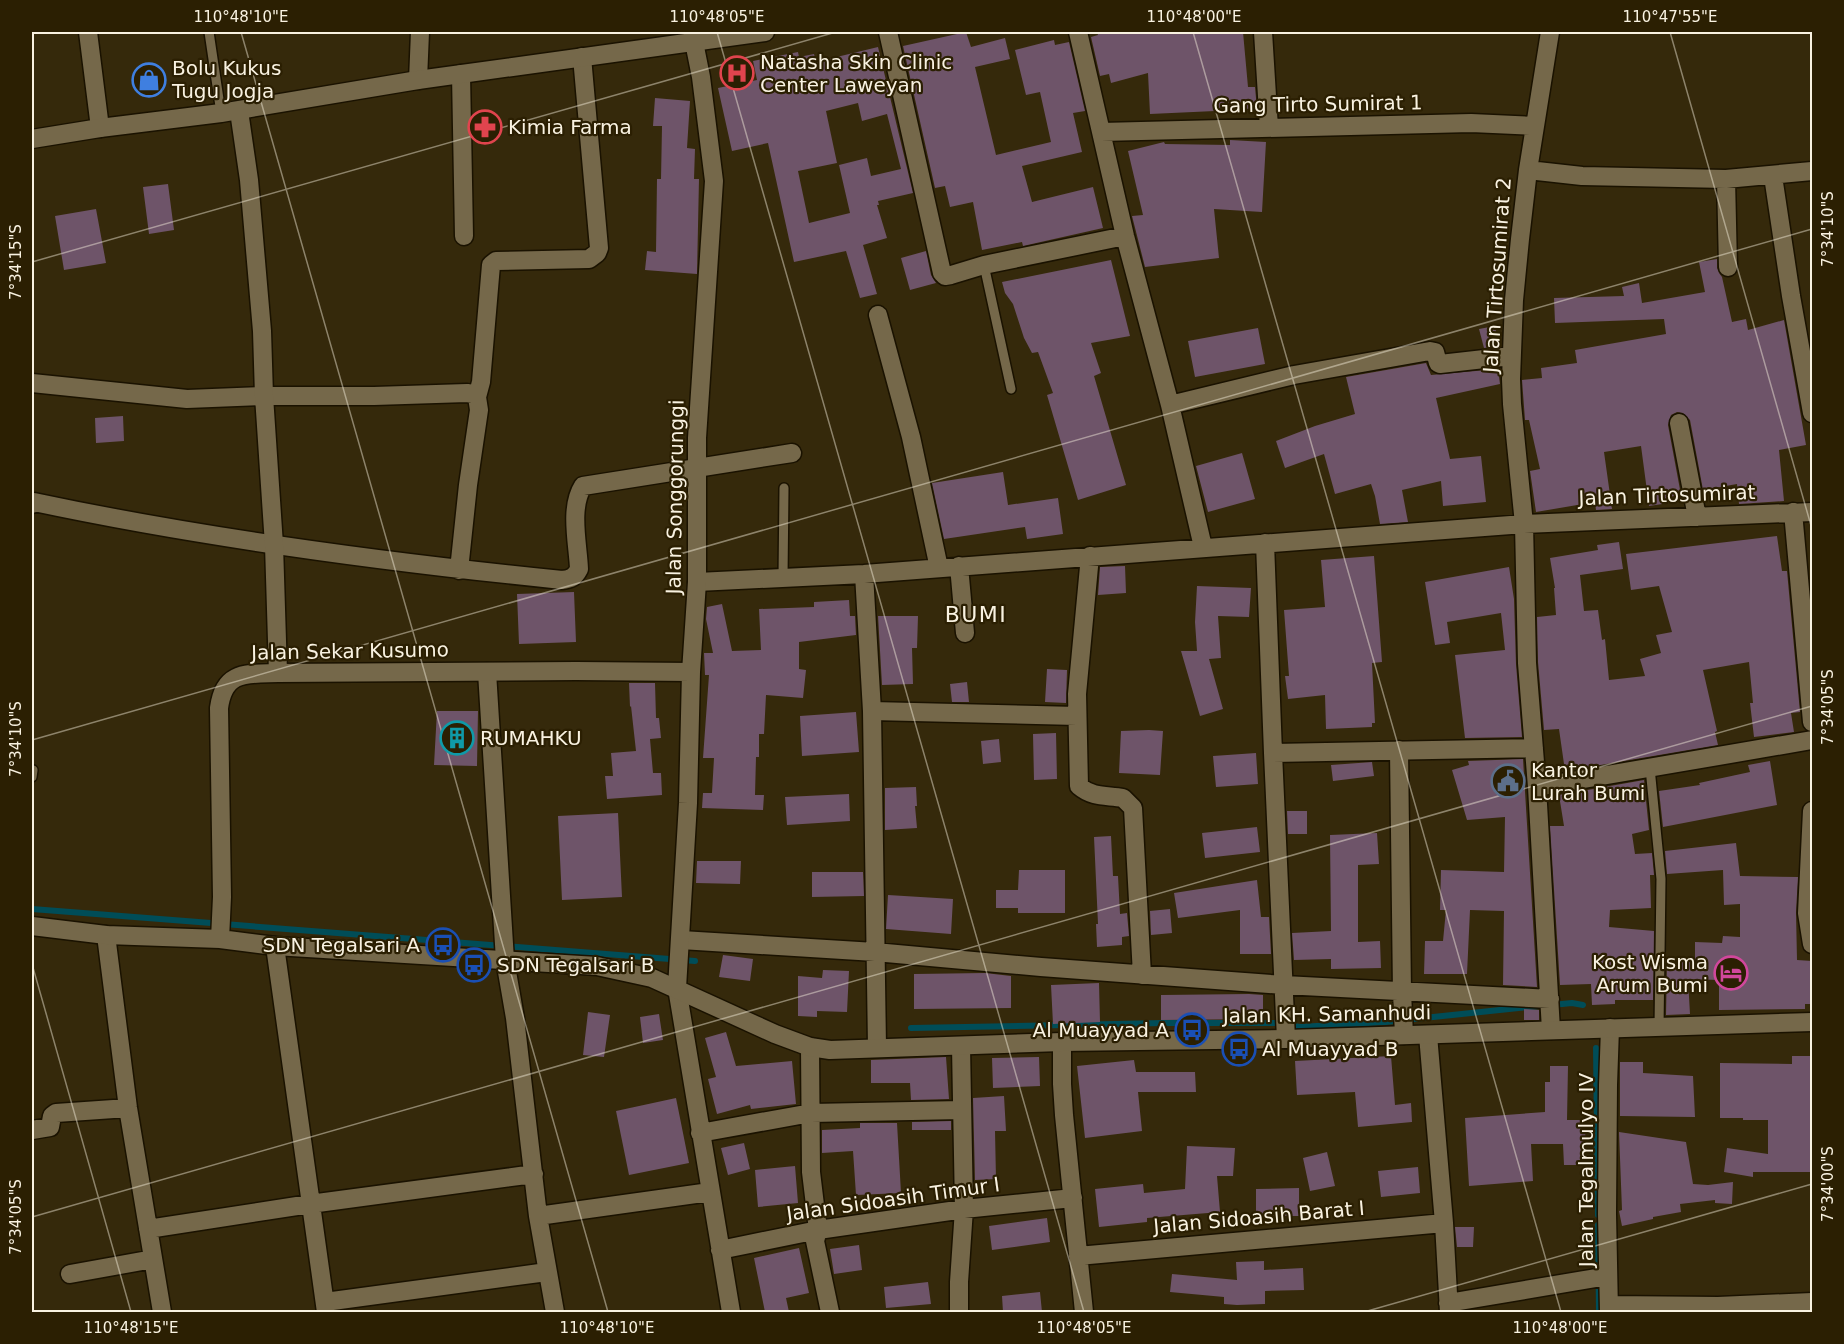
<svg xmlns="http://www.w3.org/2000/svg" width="1844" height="1344" viewBox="0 0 1844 1344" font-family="'DejaVu Sans',sans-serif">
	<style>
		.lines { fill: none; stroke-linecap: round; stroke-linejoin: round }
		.stream { stroke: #004d58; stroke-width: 6 }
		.building { fill: #6e5469; fill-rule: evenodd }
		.lane-casing { stroke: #1a1200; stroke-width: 12 }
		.street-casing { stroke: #1a1200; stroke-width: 21 }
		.secondary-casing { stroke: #1a1200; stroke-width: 21 }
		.lane { stroke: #75684a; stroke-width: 9 }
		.street { stroke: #75684a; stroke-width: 18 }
		.secondary { stroke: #75684a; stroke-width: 18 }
		.ticks { fill: none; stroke: #f9f2e1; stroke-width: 1.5; stroke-opacity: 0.45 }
		.labels { text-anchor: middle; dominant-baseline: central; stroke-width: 4.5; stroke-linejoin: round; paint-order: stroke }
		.poi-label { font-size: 20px; fill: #f9f2e1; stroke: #2b1f02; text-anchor: start }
		.street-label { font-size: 20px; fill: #f9f2e1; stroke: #2b1f02 }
		.quarter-label { font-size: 22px; letter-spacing: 1.5px; fill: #f9f2e1; stroke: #2b1f02 }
		.neatline { fill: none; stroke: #f9f2e1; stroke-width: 2 }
		.ticks-label { font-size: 15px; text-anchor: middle; fill: #f9f2e1 }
	</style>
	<rect width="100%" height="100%" fill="#35290b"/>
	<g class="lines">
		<path class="stream" d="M32 909 695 961
			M1552 1005 1572 1003 1583 1005
			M911 1028 1164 1023H1276L1300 1027 1385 1022 1539 1006
			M1596 1048 1598 1215
			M1598 1225 1599 1312"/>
	</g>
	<path class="building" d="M966 32 971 47 1005 38 1010 59 975 67 996 155 1051 142 1040 92 1026 95 1015 50 1054 40 1055 45 1069 42 1085 111 1073 113 1082 152 1022 166 1032 202 1093 187 1103 228 1023 246 1022 242 982 250 973 202 950 207 945 186 935 188 903 46Z
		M1097 32H1243L1248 87H1255L1257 109 1215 108V111L1150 114 1148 73 1111 83 1109 74 1100 76 1091 37 1098 35Z
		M878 47 913 193 878 201 879 205H877L887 238 863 245 877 294 860 298 846 251 794 262 768 143 732 151 718 88 757 80 753 61 798 52 799 57 814 54 816 62ZM858 103 862 121 887 114 901 169 871 176 867 158 839 165 850 213 809 223 798 171 837 163 826 111Z
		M655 98 690 101 687 148 695 149 694 179H699L697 274 645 270 647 251 656 252 657 179H661L662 126H653Z
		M1230 140 1266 142 1262 212 1214 209 1219 258 1145 267 1132 216 1143 215 1128 151 1164 142 1165 144 1230 145Z
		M168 184 174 230 149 234 143 187Z
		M96 209 106 263 64 270 55 216Z
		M926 251 931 275 936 283 910 290 901 258Z
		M1717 259V268L1719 273 1722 277 1732 322 1746 319 1748 330 1784 320 1806 445 1779 450 1784 501 1739 504 1737 484 1703 490 1690 420 1683 413 1677 412 1671 415 1668 425 1681 495 1668 497 1669 503 1649 506 1641 446 1604 452 1612 509 1596 510 1595 502 1536 512 1530 471 1540 469 1529 420H1525L1522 380 1542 378 1541 368 1577 363 1575 350 1666 334 1664 319 1555 323 1554 298 1624 296 1622 287 1639 283 1642 303 1705 292 1699 262Z
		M1111 260 1130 336 1091 343 1101 373 1094 376 1126 485 1078 500 1047 395 1053 393 1038 352 1032 353 1024 338 1013 304 1005 293 1002 282Z
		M1495 326 1499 346 1484 348 1479 329Z
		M1258 328 1265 364 1195 377 1188 341Z
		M1426 363 1431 375 1498 369 1500 384 1436 398 1450 459 1481 456 1486 502 1443 506 1441 481 1402 490 1408 522 1380 524 1375 496 1371 484 1335 494 1324 454 1285 468 1276 441 1315 426 1355 414 1346 377Z
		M123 416 124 441 96 443 95 418Z
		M1242 453 1255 499 1208 512 1196 466Z
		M1003 472 1008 505 1058 498 1063 534 1027 539 1025 527 944 539 932 483Z
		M1777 536 1782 571H1787L1800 712 1791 713 1794 732 1754 737 1750 703H1753L1749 662 1703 670 1717 731 1715 732 1718 745 1565 771 1559 729 1544 730 1538 662 1537 617 1556 615 1554 588H1555L1550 558 1598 550 1597 545 1619 542 1623 569 1580 575 1584 611 1598 610 1602 640 1605 639 1609 680 1645 676 1640 659 1661 653 1656 635 1672 632 1659 586 1631 590 1626 554Z
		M1374 556 1382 662 1372 663 1375 723H1372V727L1326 729 1325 695 1288 699 1285 676H1289L1284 610 1325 607 1321 560Z
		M1125 566 1126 593 1098 595 1100 567Z
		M1509 567 1514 599 1516 664 1522 737 1465 738 1455 655 1505 650 1501 613 1447 622 1450 643 1435 645 1425 582Z
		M1197 586 1251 588 1249 617 1218 616 1221 658 1209 659 1223 709 1200 716 1181 651H1197L1195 622Z
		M574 592 576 642 519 644 517 594Z
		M849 600 850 616H855L856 635 799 642V669L806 670 803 698 766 695 764 734H759V757H756L755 795H764L763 810 702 808 703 793H712L714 758H703L709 675H705L704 653H713L706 619 707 607 722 604 732 651 761 650 759 609 814 607V602Z
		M878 616H918L917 648H912L913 684 882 685Z
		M1047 669 1067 670 1066 703 1045 702Z
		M967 682 969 702H952L950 684Z
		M629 683H655L656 718H659L661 738 650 739 653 773H661L662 795 607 799 605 776H613L611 753 636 751 631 706 630 707Z
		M437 711H478L477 766 434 765Z
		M856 712 859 752 802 756 800 716Z
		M1149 730 1163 731 1160 775 1119 773 1121 731Z
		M1056 733 1057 779 1034 780 1033 734Z
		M999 739 1001 762 983 764 981 741Z
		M1256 753 1258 784 1216 787 1213 756Z
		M1523 759 1537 987 1503 985 1504 911 1470 910 1467 974H1424L1425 941H1443L1446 910H1440L1441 870 1504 872 1505 817 1467 820 1452 770 1469 765 1468 761Z
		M1770 761 1777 805 1663 827 1659 791 1700 785 1699 783 1750 772 1748 765Z
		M1372 762 1374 776 1333 781 1331 765Z
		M1644 780 1649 830 1632 834 1635 854 1652 853 1654 875H1650L1651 908 1610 910 1609 927 1654 931 1653 1000H1615V1004L1592 1005 1591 984 1560 985 1550 826H1564L1559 795Z
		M916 787 917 806H915L917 828 885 830V788Z
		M849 794 850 821 787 825 785 797Z
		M1287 811H1307V834H1288Z
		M618 813 622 897 562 900 558 816Z
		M1257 827 1260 852 1205 858 1202 833Z
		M1377 833 1379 864 1358 865V942L1380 941 1381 968 1331 969V959L1294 960 1292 933 1331 931 1330 835Z
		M1111 836 1113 876H1118L1120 914 1127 913 1129 936 1122 937V945L1097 947 1096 924H1098L1094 837Z
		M1736 843 1740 876 1798 877 1796 912 1797 960 1812 961V1004H1805V1009L1719 1010V980L1688 979 1690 1014 1666 1015 1667 963 1686 962V958H1695V942L1722 943 1723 936 1740 937V904L1724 905 1723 870 1667 874 1665 851Z
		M697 861H741L740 884 696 883Z
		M1019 870H1065V913H1018V908H996V890H1018Z
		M812 872H863L864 896 812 897Z
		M1257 880 1261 917H1269L1271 954H1240V910L1178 918 1174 893Z
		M888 895 953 899 951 934 886 929Z
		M1170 909 1172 933 1151 935 1150 911Z
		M723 955 753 959 750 981 719 977Z
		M823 970 849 971 847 1012 817 1011V1017L798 1016V976L822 978Z
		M985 973 1011 976V1008L914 1009V974Z
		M1099 983 1100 1022 1053 1024 1051 985Z
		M1249 994 1263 995V1019L1161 1020V995Z
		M1524 1009 1539 1010V1020H1524Z
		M588 1012 610 1015 604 1057 583 1055Z
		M659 1014 663 1040 643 1043 640 1017Z
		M726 1032 736 1066 792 1061 796 1104 751 1109 750 1105 717 1114 708 1079 716 1077 705 1038Z
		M1391 1056 1395 1105 1411 1103 1412 1122 1358 1127 1355 1092 1297 1095 1295 1061Z
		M1792 1056H1812V1172H1753V1177L1724 1172 1727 1148 1768 1154V1120H1743V1118H1720V1063L1792 1064Z
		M946 1057 949 1099 911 1100 910 1083H871V1060Z
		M1039 1057 1040 1086 993 1088 992 1058Z
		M1134 1060 1136 1072H1195L1196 1092H1138L1142 1131 1085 1138 1077 1066Z
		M1620 1062H1643V1073L1693 1076 1695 1117 1620 1116Z
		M1550 1066H1568L1567 1120H1585L1586 1165H1564L1563 1144H1531L1533 1181 1469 1186 1465 1118 1545 1112V1082H1550Z
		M1004 1096 1006 1131H995L996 1179 975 1180 973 1098Z
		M676 1098 689 1163 629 1175 616 1111Z
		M951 1121V1130H912V1122Z
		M860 1123H897L901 1193 856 1195 853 1151 822 1153V1130L860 1128Z
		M1619 1132 1686 1142 1693 1184 1708 1185 1733 1182 1732 1204 1715 1203V1200L1680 1204 1681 1212 1653 1217V1219L1622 1226 1619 1211 1622 1210Z
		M744 1143 750 1169 728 1175 721 1148Z
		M1187 1146 1235 1148 1233 1176H1217L1220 1212 1147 1218V1222L1099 1227 1095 1189 1143 1184 1144 1193 1185 1189Z
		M1327 1152 1335 1186 1310 1191 1303 1158Z
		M795 1166 798 1203 758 1207 755 1170Z
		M1418 1167 1420 1193 1381 1197 1378 1171Z
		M1299 1188V1216H1256V1189Z
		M1047 1218 1050 1242 992 1250 989 1226Z
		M1455 1227H1474L1473 1247H1457Z
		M859 1245 862 1270 834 1274 830 1249Z
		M799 1248 809 1293 786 1298 789 1312H765L754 1258Z
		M1264 1261V1270L1303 1268 1304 1290 1265 1291V1304L1237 1305 1224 1304V1297L1170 1292 1172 1274 1237 1280 1236 1262Z
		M928 1282 931 1304 886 1308 884 1287Z
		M1040 1292 1042 1312H1003L1002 1296Z"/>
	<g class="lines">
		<g class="lane-casing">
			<path id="lane" d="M209 32 221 113
				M984 265 1011 389
				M783 578 784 488
				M1650 768 1661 879 1659 1028
				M32 777 33 770"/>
		</g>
		<g class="street-casing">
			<path id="street" d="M88 32 100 128
				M888 32 942 273 945 276 951 275 984 265 1125 236
				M1078 32 1125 236 1170 405 1203 547
				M1263 32 1269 128
				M1550 32 1528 170 1520 239 1514 300 1511 379 1512 404 1524 524 1527 663 1537 787 1551 1030
				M461 74 464 236
				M418 80 420 32
				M1101 132 1471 123 1535 126
				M1528 170 1582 176 1726 179 1812 171
				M1773 176 1791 296 1812 413
				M1726 179 1728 267
				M878 315 911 437 939 568
				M32 383 187 399 264 396H374L467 393 473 394 477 397
				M1170 405 1294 375 1430 351 1435 352 1438 363 1440 364 1511 356
				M1679 423 1697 517
				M32 504 34 502C208 539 385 562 562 580 571 579 575 577 579 569 578 544 569 508 583 486L792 453
				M1793 512 1812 722
				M1265 543 1273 753 1286 1039
				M1090 556 1077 694 1079 786C1093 798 1107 795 1123 798L1133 808 1142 975
				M959 566 965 633
				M459 570 468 485 479 410 477 397 481 382 491 265 496 261 589 259 597 253 599 248 582 57
				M864 574 872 711 877 1047
				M697 582 864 574 1524 524 1812 512
				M487 672 505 960 515 1018 538 1216 555 1312
				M872 711 1077 716
				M1399 750 1402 992 1404 1035
				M1273 753 1534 748
				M1537 787 1812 740
				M1812 811 1807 913 1812 944
				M106 935 128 1108 162 1312
				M681 940 875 952 1041 967 1284 985 1550 999
				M275 946 326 1312
				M677 988 731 1312
				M1428 1035 1444 1223 1449 1312
				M1062 1042V1084L1064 1115 1084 1312
				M810 1047 811 1172 818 1230 815 1241 830 1312
				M32 1130 50 1127 52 1116 56 1113 128 1108
				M700 1133 811 1113 962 1110
				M538 1216 710 1192
				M148 1229 310 1204 534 1174
				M720 1250 818 1230 964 1209 1073 1198
				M1078 1256 1444 1223
				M70 1274 153 1259
				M325 1302 547 1272
				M1448 1303 1608 1276
				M1609 1305 1718 1306 1812 1302
				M959 1312V1282L964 1209 961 1046
				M1609 1312 1607 1214 1608 1085 1610 1028"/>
		</g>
		<g class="secondary-casing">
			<path id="secondary" d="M239 111 249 180 262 331 264 396 274 545 278 673
				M32 139 100 128 221 113 418 80 765 32
				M32 926 106 935 220 939 275 946 597 966 652 978 775 1034 810 1047 830 1050 1062 1042 1286 1039 1812 1022
				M220 939 222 897 219 708C224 670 247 674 278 673L576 671 691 672
				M677 988 688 803 691 672 697 582V438L714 181 701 77 694 42"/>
		</g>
		<use href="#lane" class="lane"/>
		<use href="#street" class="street"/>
		<use href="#secondary" class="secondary"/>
	</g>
	<path class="ticks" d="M241 32 608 1312M717 32 1084 1312M1193 32 1561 1312M1670 32 1812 529M32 262 836 32M32 740 1812 229M32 964 131 1312M32 1217 1812 706M1364 1312 1812 1184"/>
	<defs>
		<g id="hospital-ring" transform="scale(1.725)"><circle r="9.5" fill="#2b1f02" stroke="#e0444e" stroke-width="1.5"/><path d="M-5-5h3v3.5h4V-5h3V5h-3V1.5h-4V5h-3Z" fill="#e0444e"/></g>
		<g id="shop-ring" transform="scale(1.725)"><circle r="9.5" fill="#2b1f02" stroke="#3f7fe0" stroke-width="1.5"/><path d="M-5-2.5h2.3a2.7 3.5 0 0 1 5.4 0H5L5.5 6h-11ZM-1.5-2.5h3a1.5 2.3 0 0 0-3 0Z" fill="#3f7fe0"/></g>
		<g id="pharmacy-ring" transform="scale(1.725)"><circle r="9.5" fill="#2b1f02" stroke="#e0444e" stroke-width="1.5"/><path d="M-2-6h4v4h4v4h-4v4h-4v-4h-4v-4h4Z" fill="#e0444e"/></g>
		<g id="building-ring" transform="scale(1.725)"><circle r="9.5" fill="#2b1f02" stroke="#0f9aa8" stroke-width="1.5"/><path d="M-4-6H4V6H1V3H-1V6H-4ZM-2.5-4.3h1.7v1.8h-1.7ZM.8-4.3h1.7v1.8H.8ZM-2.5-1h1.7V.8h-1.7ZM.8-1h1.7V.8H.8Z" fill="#0f9aa8"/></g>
		<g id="civic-ring" transform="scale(1.725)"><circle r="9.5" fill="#2b1f02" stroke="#5c6f8a" stroke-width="1.5"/><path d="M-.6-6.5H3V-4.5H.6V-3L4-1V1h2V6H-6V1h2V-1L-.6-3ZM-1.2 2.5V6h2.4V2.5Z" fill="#5c6f8a"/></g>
		<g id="bus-ring" transform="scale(1.725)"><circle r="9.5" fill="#2b1f02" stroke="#1a4fb4" stroke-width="1.5"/><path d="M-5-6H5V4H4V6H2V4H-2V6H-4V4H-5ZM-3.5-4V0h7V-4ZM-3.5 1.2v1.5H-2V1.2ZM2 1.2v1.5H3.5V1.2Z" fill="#1a4fb4"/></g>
		<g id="hotel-ring" transform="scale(1.725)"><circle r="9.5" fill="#2b1f02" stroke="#d1479c" stroke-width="1.5"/><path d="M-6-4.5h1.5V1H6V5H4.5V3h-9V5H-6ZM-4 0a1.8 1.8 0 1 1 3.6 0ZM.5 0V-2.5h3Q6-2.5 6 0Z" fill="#d1479c"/></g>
	</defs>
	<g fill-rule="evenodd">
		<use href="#hospital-ring" x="737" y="73"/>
		<use href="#shop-ring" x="149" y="80"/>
		<use href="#pharmacy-ring" x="485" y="127"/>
		<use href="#building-ring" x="457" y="738"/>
		<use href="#civic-ring" x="1508" y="781"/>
		<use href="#bus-ring" x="443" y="945"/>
		<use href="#bus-ring" x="474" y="965"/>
		<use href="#hotel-ring" x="1731" y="973"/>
		<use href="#bus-ring" x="1192" y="1030"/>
		<use href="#bus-ring" x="1239" y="1049"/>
	</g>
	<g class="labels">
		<g class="poi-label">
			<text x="760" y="62">Natasha Skin Clinic<tspan x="760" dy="23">Center Laweyan</tspan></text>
			<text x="172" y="68">Bolu Kukus<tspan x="172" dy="23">Tugu Jogja</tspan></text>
			<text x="508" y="127">Kimia Farma</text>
			<text x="480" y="738">RUMAHKU</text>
			<text x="1531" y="770">Kantor<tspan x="1531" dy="23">Lurah Bumi</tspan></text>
			<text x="420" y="945" text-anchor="end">SDN Tegalsari A</text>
			<text x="1708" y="962" text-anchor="end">Kost Wisma<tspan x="1708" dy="23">Arum Bumi</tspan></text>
			<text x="497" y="965">SDN Tegalsari B</text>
			<text x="1169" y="1030" text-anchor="end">Al Muayyad A</text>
			<text x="1262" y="1049">Al Muayyad B</text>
		</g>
		<g class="street-label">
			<text transform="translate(1318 104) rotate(-1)">Gang Tirto Sumirat 1</text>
			<text transform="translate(1497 275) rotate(-86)">Jalan Tirtosumirat 2</text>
			<text transform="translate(1667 495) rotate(-2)">Jalan Tirtosumirat</text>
			<text transform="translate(675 497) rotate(-89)">Jalan Songgorunggi</text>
			<text transform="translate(350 651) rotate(-1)">Jalan Sekar Kusumo</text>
			<text transform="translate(1327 1014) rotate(-1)">Jalan KH. Samanhudi</text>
			<text transform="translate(1586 1170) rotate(-90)">Jalan Tegalmulyo IV</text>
			<text transform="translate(893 1199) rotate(-8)">Jalan Sidoasih Timur I</text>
			<text transform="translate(1259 1217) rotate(-5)">Jalan Sidoasih Barat I</text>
		</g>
		<g class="quarter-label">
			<text x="976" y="614">BUMI</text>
		</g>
	</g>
	<rect width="1844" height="1344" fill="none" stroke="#2b1f02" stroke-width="66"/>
	<rect x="33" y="33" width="1778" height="1278" class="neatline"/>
	<g class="ticks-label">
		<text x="241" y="22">110°48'10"E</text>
		<text x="717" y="22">110°48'05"E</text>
		<text x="1194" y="22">110°48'00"E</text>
		<text x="1670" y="22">110°47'55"E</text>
		<text transform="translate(1828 229) rotate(-90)" y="5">7°34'10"S</text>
		<text transform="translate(16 262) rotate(-90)" y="5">7°34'15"S</text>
		<text transform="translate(1828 707) rotate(-90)" y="5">7°34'05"S</text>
		<text transform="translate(16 739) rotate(-90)" y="5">7°34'10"S</text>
		<text transform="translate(1828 1184) rotate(-90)" y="5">7°34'00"S</text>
		<text transform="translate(16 1217) rotate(-90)" y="5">7°34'05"S</text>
		<text x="131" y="1333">110°48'15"E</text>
		<text x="607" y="1333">110°48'10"E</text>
		<text x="1084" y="1333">110°48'05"E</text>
		<text x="1560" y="1333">110°48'00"E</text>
	</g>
</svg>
